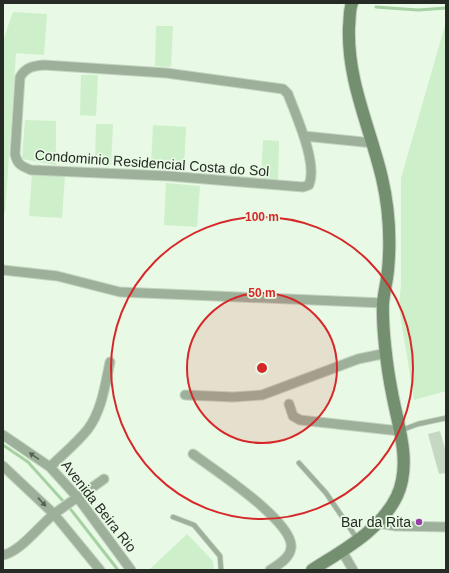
<svg xmlns="http://www.w3.org/2000/svg" width="449" height="573" viewBox="0 0 449 573" font-family="Helvetica,sans-serif">
	<style>
		.green { fill: #cdefc9 }
		.lines { fill: none; stroke-linecap: round; stroke-linejoin: round }
		.stream { stroke: #a6d1a1; stroke-width: 3 }
		.building { fill: #c6d7c4 }
		.lane-casing { stroke: #c5d4c2; stroke-width: 6 }
		.street-casing { stroke: #c5d4c2; stroke-width: 11 }
		.secondary-casing { stroke: #c5d4c2; stroke-width: 14 }
		.lane { stroke: #9db09a; stroke-width: 4.5 }
		.street { stroke: #9db09a; stroke-width: 9 }
		.secondary { stroke: #738f70; stroke-width: 12 }
		.oneway { fill: #566154 }
		.ring { fill: none; stroke: #d62828; stroke-width: 2 }
		.poi-dot { fill: #983da7; stroke: #e8f9e5; stroke-width: 1.5 }
		.labels { text-anchor: middle; dominant-baseline: central; stroke-width: 3.5; stroke-linejoin: round; paint-order: stroke }
		.street-label { font-size: 14px; fill: #262c25; stroke: #e8f9e5 }
		.poi-label { font-size: 14px; fill: #262c25; stroke: #e8f9e5; text-anchor: end }
		.centre { fill: #d62828; stroke: #e8f9e5; stroke-width: 2 }
		.ring-label { font-size: 12px; text-anchor: middle; font-weight: bold; fill: #d62828; stroke: #e8f9e5; stroke-width: 3.5; stroke-linejoin: round; paint-order: stroke }
	</style>
	<rect width="100%" height="100%" fill="#e8f9e5"/>
	<path class="green" d="M13 12 47 14 44 55 16 53 5 213H3V41Z
		M446 22V391L414 400 399 307 401 285V178Z
		M156 26H173L171 67 155 66Z
		M81 75H98L96 116 80 115Z
		M25 120 56 121V165L22 159Z
		M96 124H113L111 165H95Z
		M153 125 186 127 184 169 151 167Z
		M263 140 279 141 278 182 261 181Z
		M32 174 65 176 62 218 29 216Z
		M166 183 200 186 197 227 164 225Z
		M187 534 213 561 214 570H149Z"/>
	<g class="lines">
		<path class="stream" d="M376 7 418 10 446 8
			M3 445 28 462 72 511 118 570"/>
	</g>
	<path class="building" d="M440 431 446 452V473L439 474 428 434Z"/>
	<g class="lines">
		<g class="lane-casing">
			<path id="lane" d="M402 430 418 424 446 418
				M299 463 326 493 358 540
				M173 517 194 525 220 556 221 570"/>
		</g>
		<g class="street-casing">
			<path id="street" d="M44 65 166 73 283 89 288 94C296 116 318 163 309 185L303 187 169 176 31 170C21 166 17 164 15 154L20 77C26 67 33 66 44 65Z
				M304 136 373 143
				M3 270 57 276 120 292 383 303
				M185 395 233 397 262 395 358 359 387 353
				M289 404 293 416 300 420 400 431
				M3 435 50 467 78 498 131 570
				M193 454C213 469 295 522 291 548 290 558 278 565 270 570
				M3 466 54 514 100 570
				M50 467C62 455 77 443 88 429 102 410 105 385 110 362
				M377 523 396 526 446 527
				M342 551 353 570
				M3 555C20 552 40 525 53 515 69 502 88 491 104 479"/>
		</g>
		<g class="secondary-casing">
			<path id="secondary" d="M312 570C343 550 380 531 397 496 412 463 398 426 392 393 387 368 382 328 383 303 384 292 387 281 388 270 391 238 389 208 382 178 370 127 347 81 349 27 350 19 349 11 352 3"/>
		</g>
		<use href="#lane" class="lane"/>
		<use href="#street" class="street"/>
		<use href="#secondary" class="secondary"/>
	</g>
	<defs><path id="oneway-solid" d="M-6-.8H1V-3.2L6.5 0L1 3.2V.8H-6Z"/></defs>
	<g class="oneway">
		<use href="#oneway-solid" transform="translate(34 456) rotate(-146)"/>
		<use href="#oneway-solid" transform="translate(42 502) rotate(47)"/>
	</g>
	<circle cx="262" cy="368" r="75" fill="#d62828" fill-opacity=".12"/>
	<g class="ring">
		<circle cx="262" cy="368" r="75"/>
		<circle cx="262" cy="368" r="151"/>
	</g>
	<circle class="poi-dot" cx="419" cy="522" r="4"/>
	<g class="labels">
		<g class="street-label">
			<text transform="translate(152 163) rotate(4)">Condominio Residencial Costa do Sol</text>
			<text transform="translate(99 506) rotate(52)">Avenida Beira Rio</text>
		</g>
		<g class="poi-label">
			<text x="411" y="522">Bar da Rita</text>
		</g>
	</g>
	<circle cx="262" cy="368" r="6" class="centre"/>
	<g class="ring-label">
		<text x="262" y="221">100 m</text>
		<text x="262" y="297">50 m</text>
	</g>
	<rect width="449" height="573" fill="none" stroke="#262c25" stroke-width="8"/>
</svg>
